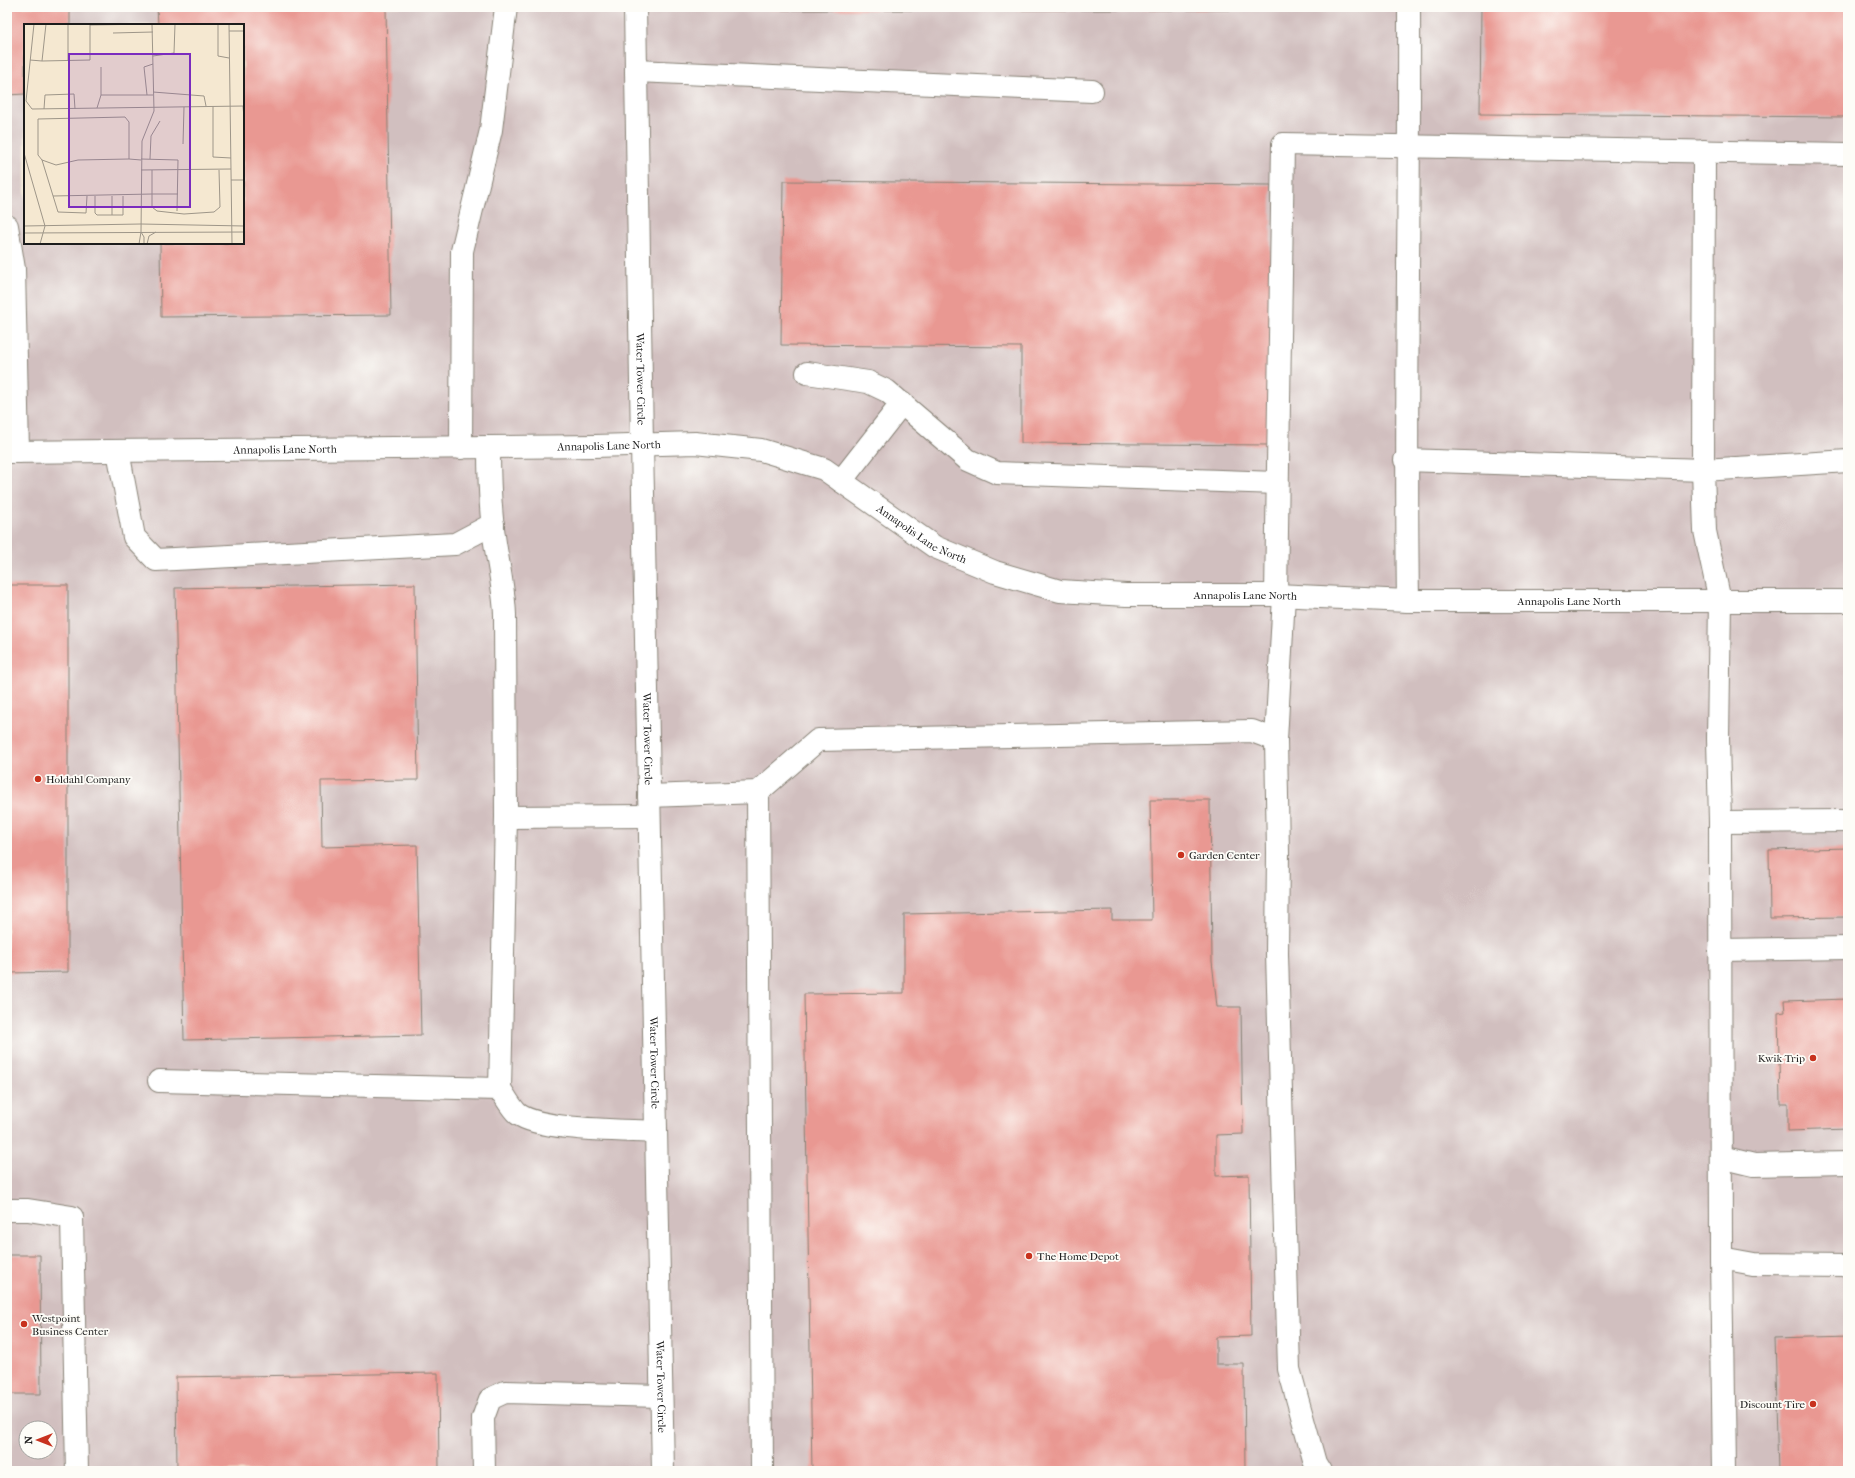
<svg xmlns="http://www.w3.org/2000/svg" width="1855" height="1478" viewBox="0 0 1855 1478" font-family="'IM FELL French Canon',serif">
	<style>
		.industrial { fill: #d1bfbf; fill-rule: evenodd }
		.building { fill: #e99892 }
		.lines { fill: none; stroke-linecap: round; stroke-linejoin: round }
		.minor-casing { stroke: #888276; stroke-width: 24 }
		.minor { stroke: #fff; stroke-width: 22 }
		.poi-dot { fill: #c8321e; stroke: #fdfcf7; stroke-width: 1.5 }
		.labels { text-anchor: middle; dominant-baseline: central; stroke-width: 3.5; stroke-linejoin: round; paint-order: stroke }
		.street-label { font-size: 11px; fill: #1c1c1c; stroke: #fdfcf7 }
		.poi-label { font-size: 11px; fill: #1c1c1c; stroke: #fdfcf7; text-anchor: start }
		.inset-road { fill: none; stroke: #9e9689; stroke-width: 1 }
		.view { fill: #7b2cbf; fill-opacity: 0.15; stroke: #7b2cbf; stroke-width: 2 }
		.inset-edge { fill: none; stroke: #1c1c1c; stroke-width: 2 }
	</style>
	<rect width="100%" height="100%" fill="#fdfcf7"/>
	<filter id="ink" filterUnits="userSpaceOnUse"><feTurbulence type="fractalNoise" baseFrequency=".025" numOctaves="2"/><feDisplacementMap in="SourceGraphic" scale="8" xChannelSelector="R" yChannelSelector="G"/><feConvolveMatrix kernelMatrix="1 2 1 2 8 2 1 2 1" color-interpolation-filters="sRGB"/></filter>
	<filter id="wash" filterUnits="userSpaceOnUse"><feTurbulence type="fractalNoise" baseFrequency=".012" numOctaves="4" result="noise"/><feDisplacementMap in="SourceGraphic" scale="16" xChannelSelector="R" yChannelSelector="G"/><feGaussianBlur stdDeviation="0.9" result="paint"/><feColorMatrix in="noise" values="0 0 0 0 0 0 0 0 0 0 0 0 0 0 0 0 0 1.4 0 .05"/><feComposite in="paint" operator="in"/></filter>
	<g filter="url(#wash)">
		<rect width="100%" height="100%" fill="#f5e8d1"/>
		<path class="industrial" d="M7 7H1848V1471H7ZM25 25H243V243H25ZM26 1428H50V1452H26Z"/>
		<g id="blocks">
			<path class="building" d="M7 7H70V25H25V94L7 95Z
				M157 7H386L391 315 161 317 160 243H243V25H158Z
				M764 7H1292V10H764Z
				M1481 7H1848V117L1480 114Z
				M783 181 1271 185 1269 445 1021 443V347L781 345Z
				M415 584 418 780 321 781 322 847 417 845 421 1035 184 1040 175 588Z
				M7 585H68V972L7 973Z
				M1150 800H1210L1212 961 1217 1007H1241L1243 1134 1216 1135V1176L1249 1175 1251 1336 1216 1337V1364H1244L1245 1471H812L804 994 904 993V914L1112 910V920H1152Z
				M1848 848V917L1770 918 1769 850Z
				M1848 999V1129L1788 1131V1104H1780L1778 1013 1785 1012 1784 1001Z
				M7 1255H40L41 1394H7Z
				M1848 1336V1471H1780L1776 1338Z
				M438 1373 439 1471H177L176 1377Z"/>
		</g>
	</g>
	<g filter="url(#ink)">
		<use href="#blocks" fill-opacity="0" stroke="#888276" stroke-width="1"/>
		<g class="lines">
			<g class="minor-casing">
				<g id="minor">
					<path id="s1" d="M635 7 642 445 663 1471"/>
					<path d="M636 71 1092 91"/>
					<path d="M7 226 14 269 18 452"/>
					<path d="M807 373 868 382 887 391 968 460 997 473 1277 483"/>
					<path d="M461 448 462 251 491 130 506 7"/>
					<path d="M489 448C489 480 490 511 495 543 499 568 504 590 505 615L506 817 500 1089C505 1096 511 1108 518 1114 541 1131 624 1130 656 1132"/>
					<path d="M118 451 134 537 156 560 455 544 493 524"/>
					<path id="s2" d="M7 452 595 446 695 443 761 450 824 469 935 547 995 572 1060 591 1126 595H1276L1408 601H1848"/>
					<path d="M1405 460 1703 470 1704 151"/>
					<path d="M841 481 902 403"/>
					<path d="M1276 595 1283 144 1848 154"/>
					<path d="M1408 601C1405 403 1410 205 1409 7"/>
					<path d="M1276 740 1278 852 1277 954 1289 1369 1315 1463 1320 1471"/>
					<path d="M649 796 758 792"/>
					<path d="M506 817 649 816"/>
					<path d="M1720 822 1848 821"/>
					<path d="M1720 950 1848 948"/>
					<path d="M159 1081 500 1089"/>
					<path d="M1721 1157 1754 1165 1848 1163"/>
					<path d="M7 1210H28L72 1217 77 1471"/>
					<path d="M1721 1258 1754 1264 1848 1265"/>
					<path d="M484 1471 483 1418 490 1399 505 1392 661 1396"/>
					<path d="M762 1471 758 792 818 740 1252 731 1276 740 1284 596"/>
					<path d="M1724 1471 1721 1258 1720 822 1718 739 1720 601 1705 531 1703 470 1848 461"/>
				</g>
			</g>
			<use href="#minor" class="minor"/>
		</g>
	</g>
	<g class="poi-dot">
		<circle cx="38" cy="779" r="4"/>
		<circle cx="1181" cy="855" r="4"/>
		<circle cx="1813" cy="1058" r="4"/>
		<circle cx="1029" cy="1256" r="4"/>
		<circle cx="24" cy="1324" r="4"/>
		<circle cx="1813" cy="1404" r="4"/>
	</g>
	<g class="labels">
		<g class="street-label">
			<text stroke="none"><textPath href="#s1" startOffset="372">Water Tower Circle</textPath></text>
			<text stroke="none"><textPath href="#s2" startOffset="602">Annapolis Lane North</textPath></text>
			<text stroke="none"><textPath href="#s2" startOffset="278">Annapolis Lane North</textPath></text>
			<text stroke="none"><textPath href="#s2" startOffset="938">Annapolis Lane North</textPath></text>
			<text stroke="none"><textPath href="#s2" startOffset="1274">Annapolis Lane North</textPath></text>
			<text stroke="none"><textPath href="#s2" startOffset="1598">Annapolis Lane North</textPath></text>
			<text stroke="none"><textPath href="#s1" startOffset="732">Water Tower Circle</textPath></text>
			<text stroke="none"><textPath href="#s1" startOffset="1056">Water Tower Circle</textPath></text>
			<text stroke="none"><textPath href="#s1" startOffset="1380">Water Tower Circle</textPath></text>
		</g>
		<g class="poi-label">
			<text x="46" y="779">Holdahl Company</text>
			<text x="1189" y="855">Garden Center</text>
			<text x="1805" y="1058" text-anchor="end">Kwik Trip</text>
			<text x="1037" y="1256">The Home Depot</text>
			<text x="32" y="1318">Westpoint<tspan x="32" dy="13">Business Center</tspan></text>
			<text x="1805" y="1404" text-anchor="end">Discount Tire</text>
		</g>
	</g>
	<g transform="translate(24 24)">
		<rect width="220" height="220" fill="#f5e8d1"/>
		<path class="inset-road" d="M10 0 2 77 8 85 220 82M44 0V37M194 0V32L205 34M205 0 208 220M66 1 128 0M205 7H220M89 9 129 8M129 32 150 29 151 0M6 36 18 37 22 0M18 37 66 36V0M129 68 180 72 182 82M77 71V43M123 71 120 43 129 40M189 82V133L207 134M219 82 220 94M73 84 77 71H129M20 85 21 71 50 70 51 85M159 120 160 83M0 129 21 202 16 220M117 135 154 136 153 187M126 135 127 112 136 97M18 136 32 141 54 136 105 135M117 146 207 145M128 146V170H154M207 156H220M29 172 128 170V183L133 187 160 190 190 188 196 183 195 146M63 172 62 189 34 188 18 136 14 131V95L101 93 105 98V135L117 136M71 172V189L73 191H99V172M88 172V191M0 202 117 200 220 202M117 208 118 117 130 87 128 0M0 209 220 208M115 220 117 208 120 213V220M123 220 125 212 132 208"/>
		<path class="view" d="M45 30H166V183H45Z"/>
		<rect width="220" height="220" class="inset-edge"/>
	</g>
	<rect width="1855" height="1478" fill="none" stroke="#fdfcf7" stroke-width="24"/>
	<g transform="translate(38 1440) rotate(270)"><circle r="19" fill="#fdfcf7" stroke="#a3a29f"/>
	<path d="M0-3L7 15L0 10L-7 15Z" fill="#c8321e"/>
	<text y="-6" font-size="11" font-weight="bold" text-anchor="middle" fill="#1c1c1c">N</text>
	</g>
</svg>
